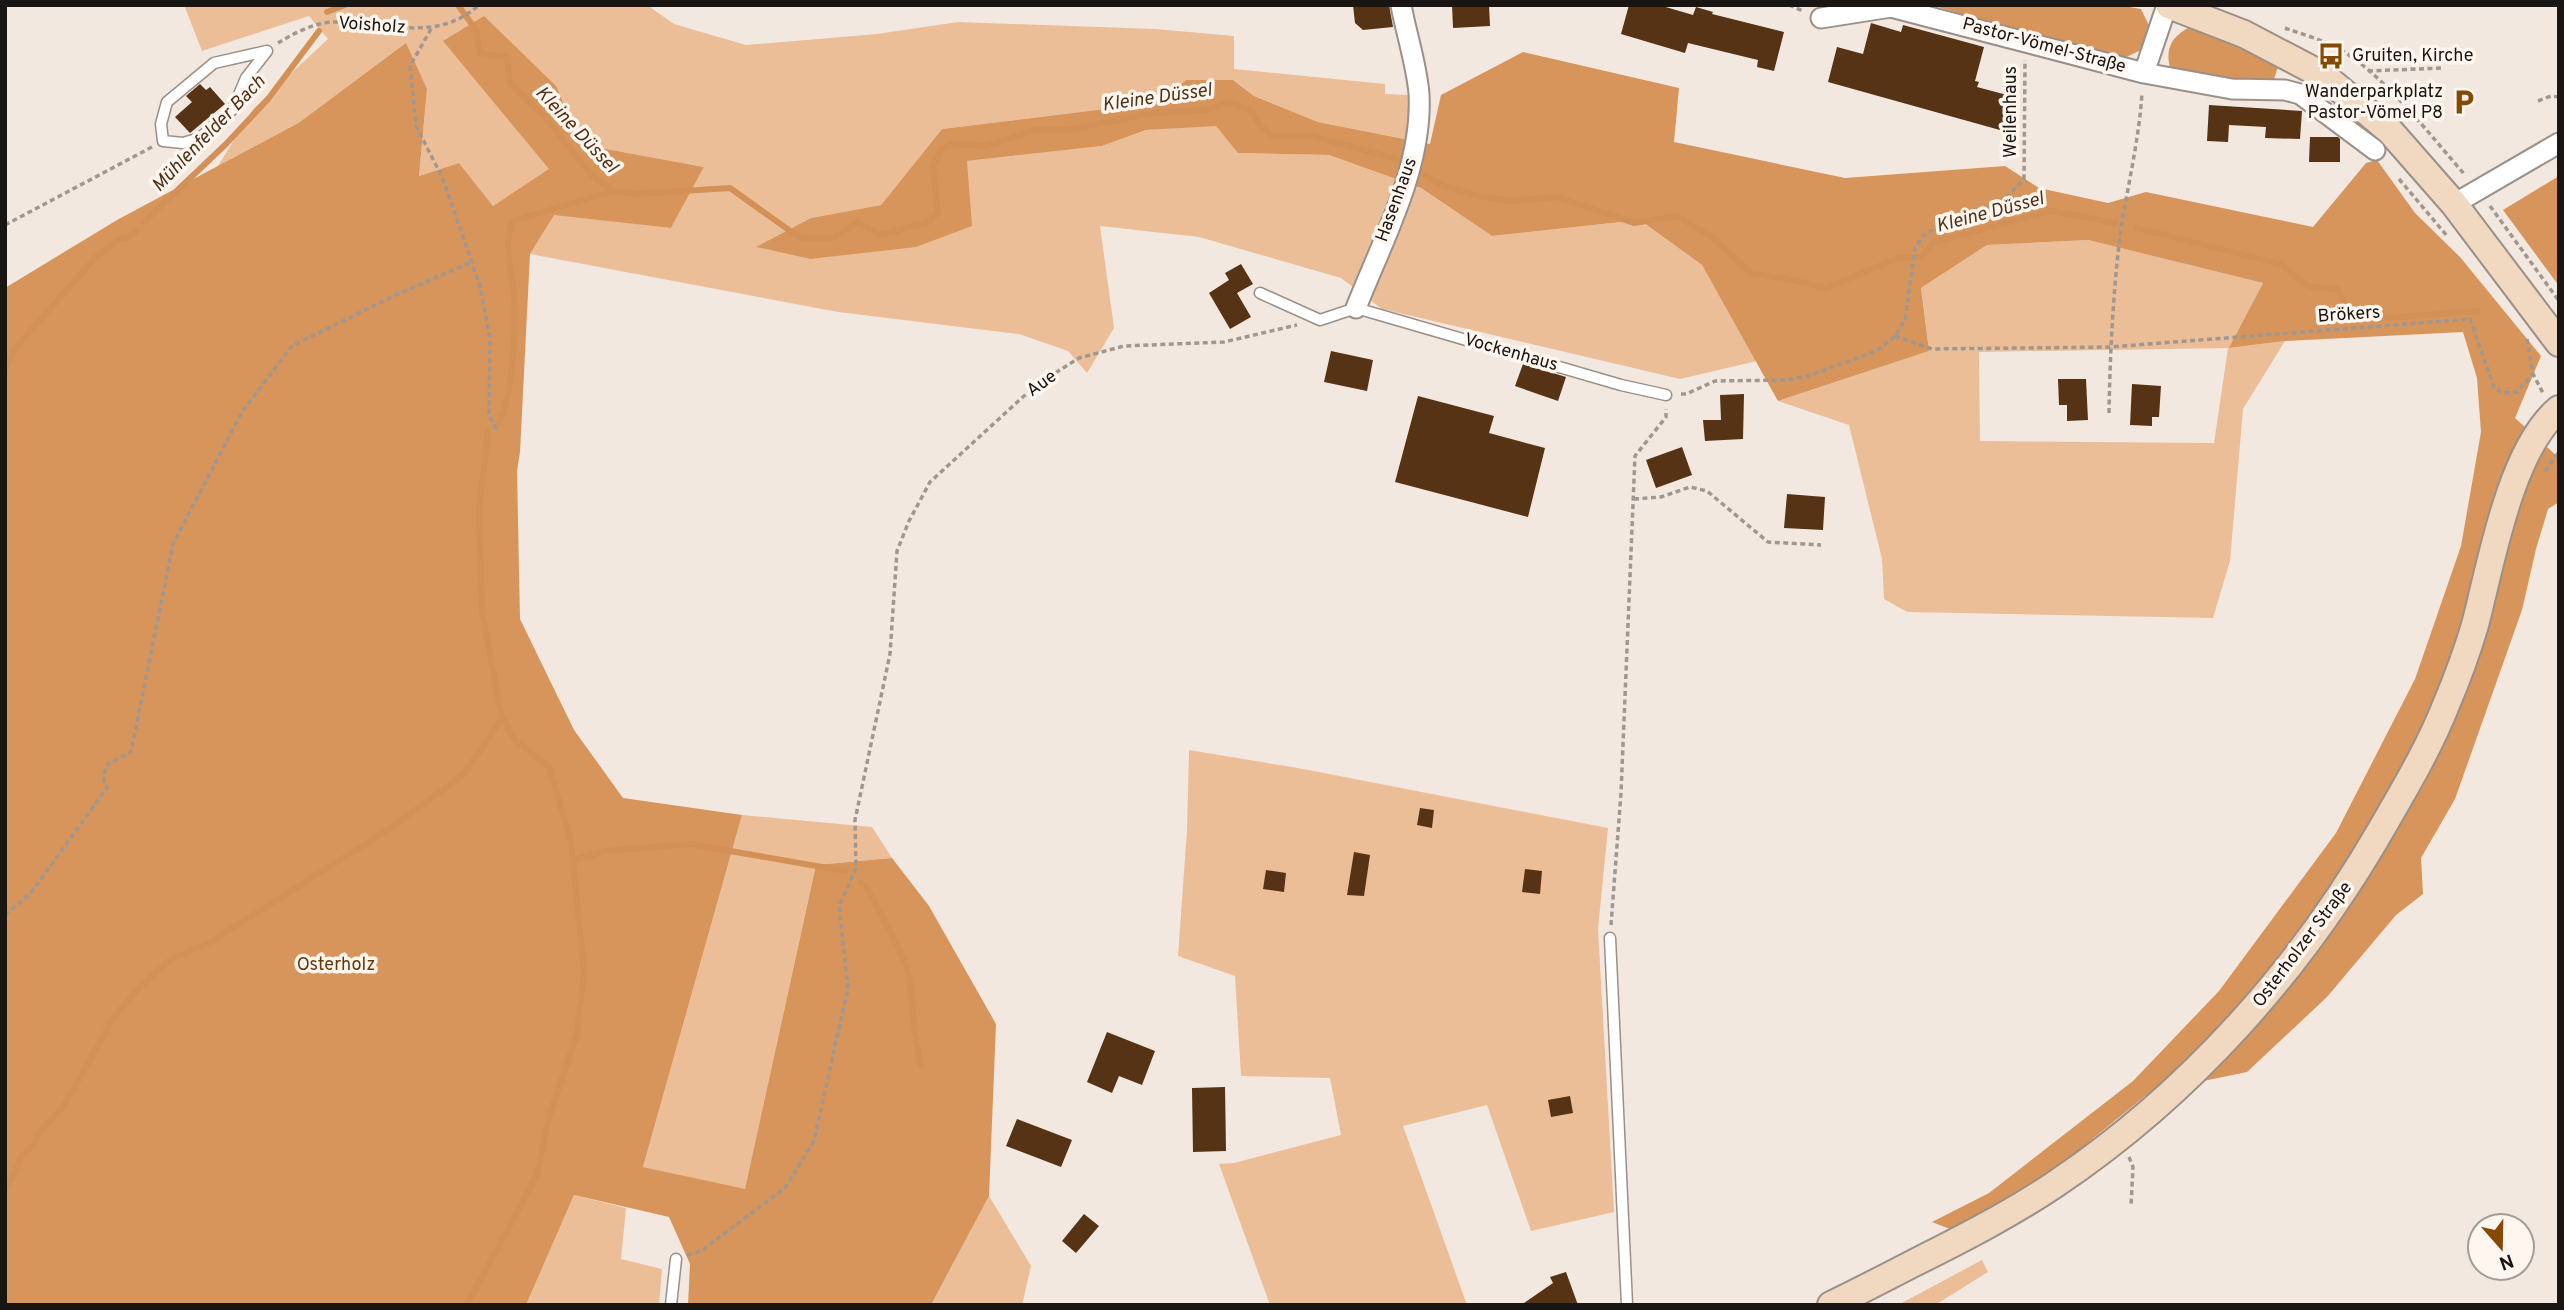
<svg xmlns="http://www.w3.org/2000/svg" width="2564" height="1310" viewBox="0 0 2564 1310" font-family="Overpass,sans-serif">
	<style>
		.green { fill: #ecbe98; fill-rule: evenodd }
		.forest { fill: #d7955b }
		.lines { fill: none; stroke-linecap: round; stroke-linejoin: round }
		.stream { stroke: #d39057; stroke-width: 6 }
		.building { fill: #553314 }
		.lane-casing { stroke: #9a9088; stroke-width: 13 }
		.street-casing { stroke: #9a9088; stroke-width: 23 }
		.secondary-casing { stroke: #9a9088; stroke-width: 30 }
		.path { stroke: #9f9791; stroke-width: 3.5; stroke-dasharray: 5 3.5; stroke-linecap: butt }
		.lane { stroke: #fff; stroke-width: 10 }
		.street { stroke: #fff; stroke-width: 19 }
		.secondary { stroke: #f1d8c0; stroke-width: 26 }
		.labels { text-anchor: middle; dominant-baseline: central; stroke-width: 7; stroke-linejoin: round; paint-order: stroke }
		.street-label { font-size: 18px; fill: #181512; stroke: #fff6ef }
		.poi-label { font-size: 18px; fill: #181512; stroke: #fff6ef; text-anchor: start }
		.park-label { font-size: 18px; fill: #633709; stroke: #fff6ef }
		.water-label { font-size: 19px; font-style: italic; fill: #4e3219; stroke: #fff6ef }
	</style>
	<rect width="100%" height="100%" fill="#f3e8df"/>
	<path class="green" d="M184 5H647L674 24 746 45 877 34 958 22 1155 29 1234 36V69L1385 84V94L1412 95 1411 140 1318 122 1254 96 1233 80H1186L1161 102 942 129 881 205 811 218 757 247 810 259 967 161 1102 146 1146 130 1217 125 1238 153 1329 155 1421 188 1492 236 1640 220 1702 265 1757 361 1680 379 1382 309 1341 278 1199 237 1100 226 1114 328 1087 373 1068 351 1019 334 838 312 530 254 554 214 671 228 704 167 579 144 557 87 444 41 550 169 493 206 459 163 419 176 427 89 300 122 218 166 253 109 328 39 309 16 202 51Z
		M2088 240 2263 283 2230 348 2285 341 2243 409 2230 561 2213 618 1907 612 1884 599 1882 559 1849 425 1778 401 1929 351 1921 288 1987 245ZM2228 348 2214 443 1980 441 1979 352Z
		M1189 750 1298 768 1608 828 1598 929 1614 1212 1531 1231 1487 1105 1403 1126 1467 1305H1270L1219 1164 1234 1163 1341 1135 1330 1078 1241 1076 1235 976 1178 956 1187 830Z
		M742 815 872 827 892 858 816 865 745 1190 643 1167Z
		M574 1195 626 1208 621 1259 662 1269 659 1305H526Z
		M989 1196 1031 1266 1022 1305H931Z
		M1982 1260 1988 1272 1935 1305H1898Z"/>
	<path class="forest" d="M1931 5H2118L2141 9 2151 30 2143 49 2118 61Z
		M484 16 557 87 579 144 704 167 671 228 554 215 530 254 520 452 517 471 520 619 574 730 623 798 742 815 643 1167 745 1189 816 865 892 858 929 906 996 1024 989 1196 931 1305H688L690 1264 669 1217 574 1195 526 1305H5V288L117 220 300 122 406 43 427 89 419 176 459 163 493 206 549 169 443 41Z
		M2190 27 2254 49 2278 67 2273 82H2241L2170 68C2165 48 2172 36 2190 27Z
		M1523 52 1679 88 1674 142 1845 178 2005 166 2039 188 2108 203 2146 192 2313 227 2366 163 2377 160 2415 213 2460 257 2541 356 2515 418 2559 458V502L2548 509 2536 549 2522 610 2455 799 2421 858 2423 894 2396 915 2327 997 2247 1072 2150 1092 2046 1177 1955 1231 1932 1222 1989 1193 2133 1081 2219 991 2336 833 2415 679 2461 546 2481 432 2477 378 2463 332 2285 341 2229 348 2263 283 2088 240 1987 245 1921 288 1929 351 1778 401 1702 265 1640 220 1492 236 1421 188 1329 155 1238 153 1216 126 1146 130 1102 146 967 161 972 226 916 247 810 259 756 247 811 218 881 205 942 129 1161 102 1186 80H1233L1254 96 1318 122 1430 144 1441 95Z
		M2559 176V286L2503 210Z"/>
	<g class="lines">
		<path class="stream" d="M458 5 476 30 480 53 507 57 510 84 545 117 593 177 613 191 634 194 730 188 800 238H833L858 222 880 235 929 222 938 212 933 167 941 149 953 144 986 146 1035 130H1067L1153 113 1205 110 1230 102 1252 111 1259 124 1273 136H1311L1397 159 1441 185 1479 196 1509 201 1556 197 1634 223 1677 216 1713 238 1752 274 1784 278 1826 288 1898 258 1922 257 1934 242 2051 211 2115 223
			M327 12 345 5
			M144 222 226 144 268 99 319 31
			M2137 228 2280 264 2308 286 2339 290 2345 306 2375 319 2478 311
			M5 368 18 345 95 258 117 240 129 237 136 232
			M499 422C513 396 516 328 514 297 513 272 502 245 513 221L613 191
			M573 860 606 851 690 844 845 871
			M861 883 867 888C878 910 903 951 908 973 915 1004 912 1035 921 1065
			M5 1186 13 1178 20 1158 34 1144 40 1131 64 1106 114 1017 138 989 171 959 209 943 389 829 428 801 464 774 502 718
			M467 1305 537 1175 549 1117 577 1034 584 970 571 841 549 767 515 740 502 718 482 612 479 512 488 431"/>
	</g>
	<path class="building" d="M1353 5H1389L1393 27 1363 30 1355 23Z
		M1452 5H1489L1490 26 1453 28Z
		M1629 5H1659L1693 15 1696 7 1713 12 1712 14 1784 32 1774 71 1757 67 1758 60 1688 43 1685 53 1621 34Z
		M1871 23 1901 32 1903 25 1984 47 1975 81 1979 82 1977 87 2007 95 2004 107 2008 108 2007 132 1828 82 1837 47 1863 54Z
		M200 84 206 90 210 87 225 104 190 133 175 117 192 102 186 96Z
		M2209 105 2302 111 2300 139 2265 138 2266 127 2229 125 2228 142 2207 141Z
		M2310 137H2338L2340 139V162H2309Z
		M1241 264 1253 284 1237 293 1251 317 1230 329 1209 293 1229 280 1225 273Z
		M1331 351 1373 360 1367 391 1324 382Z
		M1523 364 1566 377 1558 401 1515 386Z
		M2058 379H2086L2088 420 2067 421V405H2059Z
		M2132 384 2161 386 2159 417H2152V426L2130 425Z
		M1744 394 1743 439 1705 441 1703 420H1721L1720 395Z
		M1418 396 1494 416 1489 433 1545 448 1528 517 1395 482Z
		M1682 447 1692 475 1656 488 1646 460Z
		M1787 494 1825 497 1823 530 1784 528Z
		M1420 808 1434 810 1432 828 1417 825Z
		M1354 852 1370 855 1364 896 1347 895Z
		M1525 869 1542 871 1540 894 1522 892Z
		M1266 870 1286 873 1284 892 1263 889Z
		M1107 1032 1155 1051 1142 1085 1119 1076 1112 1093 1087 1082Z
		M1225 1087 1226 1151 1193 1152 1192 1088Z
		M1570 1096 1573 1113 1551 1117 1548 1100Z
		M1017 1119 1072 1140 1061 1167 1006 1146Z
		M1084 1214 1099 1226 1076 1253 1062 1241Z
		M1566 1272 1578 1305H1521L1553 1283 1550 1277Z"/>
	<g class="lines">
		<g class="lane-casing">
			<path id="lane" d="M267 51 246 78 233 109 200 138 183 143 163 141 161 124 167 102 214 63Z
				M1260 293 1320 320 1356 308 1621 385 1666 395
				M1610 938 1627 1305
				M671 1305 676 1259"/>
		</g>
		<g class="street-casing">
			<path id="street" d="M1821 18 1891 7 2144 73 2232 89 2285 90 2300 94 2375 150
				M2144 73 2167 5
				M2454 204 2559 143
				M1356 308C1382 241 1423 168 1419 94 1417 66 1406 33 1401 5"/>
		</g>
		<g class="secondary-casing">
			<path id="secondary" d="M2169 5 2244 34 2324 76 2390 131 2454 204 2559 343
				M1831 1305C1858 1292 1885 1278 1912 1264 1960 1240 2009 1215 2054 1185 2190 1094 2301 969 2382 828 2405 788 2429 748 2446 705 2457 679 2467 652 2475 625 2491 564 2510 450 2559 409"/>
		</g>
		<path class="path" d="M1789 5 1803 11
			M2285 28C2301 34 2320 39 2336 47 2382 72 2430 135 2465 175
			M431 29 410 66 416 126 443 179 480 286 490 339 489 415 497 431
			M278 43C294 33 314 23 333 22 384 20 434 45 479 5
			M2368 71 2443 68
			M2538 101 2551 96 2559 97
			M2399 179 2448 237
			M2490 206 2559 301
			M5 225 152 147
			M1895 336 1932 349 2110 347 2470 319 2494 387 2502 393 2517 392 2533 374
			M2527 339 2533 374 2544 395
			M1681 394H1686L1715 381 1788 380 1811 375 1876 351 1895 336 1905 320 1915 248 1924 235 1939 226 2004 200 2024 179 2025 60
			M2109 413C2110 354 2113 294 2120 236 2127 188 2139 141 2142 93
			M2545 471 2559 452
			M1634 499 1661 497 1690 487 1707 491 1768 542 1821 545
			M5 915 30 894 107 788 103 777 108 764 131 752 173 544 242 412 292 346 396 295 472 262
			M1611 925 1621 793 1635 456 1666 417V409
			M2129 1157 2133 1167 2131 1206
			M687 1255 701 1251 785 1188 814 1141 848 988 839 906 856 868 855 820 890 654 897 551 909 521 930 482 1036 385 1079 358 1124 346 1224 342 1297 325"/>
		<use href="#lane" class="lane"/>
		<use href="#street" class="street"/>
		<use href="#secondary" class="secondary"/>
	</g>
	<defs>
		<g id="bus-bare" transform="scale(2.1)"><path d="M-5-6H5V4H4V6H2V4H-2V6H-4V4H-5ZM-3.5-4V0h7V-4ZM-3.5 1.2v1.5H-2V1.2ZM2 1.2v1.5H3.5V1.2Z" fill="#854902" stroke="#fff6ef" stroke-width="2.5" paint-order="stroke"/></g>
		<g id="parking-bare" transform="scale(2.1)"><path d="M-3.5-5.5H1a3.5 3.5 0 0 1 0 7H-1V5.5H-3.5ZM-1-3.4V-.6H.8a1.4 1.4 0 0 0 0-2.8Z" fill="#854902" stroke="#fff6ef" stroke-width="2.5" paint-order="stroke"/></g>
	</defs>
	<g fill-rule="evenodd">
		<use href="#bus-bare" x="2331" y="56"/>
		<use href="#parking-bare" x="2464" y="102"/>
	</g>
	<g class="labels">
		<g class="street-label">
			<text transform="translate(372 26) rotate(4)">Voisholz</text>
			<text transform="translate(2044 46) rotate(15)">Pastor-Vömel-Straße</text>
			<text transform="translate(2011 112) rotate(-90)">Weilenhaus</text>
			<text transform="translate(1397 200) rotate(-70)">Hasenhaus</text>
			<text transform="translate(2349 315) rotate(-4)">Brökers</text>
			<text transform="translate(1511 353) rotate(16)">Vockenhaus</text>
			<text transform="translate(1042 384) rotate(-36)">Aue</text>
			<text transform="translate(2303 945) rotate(-53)">Osterholzer Straße</text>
		</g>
		<g class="poi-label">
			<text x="2352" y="56">Gruiten, Kirche</text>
			<text x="2443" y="92" text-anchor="end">Wanderparkplatz<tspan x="2443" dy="21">Pastor-Vömel P8</tspan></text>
		</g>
		<g class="park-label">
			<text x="336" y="965">Osterholz</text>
		</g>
		<g class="water-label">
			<text transform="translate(1157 98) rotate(-8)">Kleine Düssel</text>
			<text transform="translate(576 130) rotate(47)">Kleine Düssel</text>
			<text transform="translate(209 134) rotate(-46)">Mühlenfelder Bach</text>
			<text transform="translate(1990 213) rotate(-15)">Kleine Düssel</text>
		</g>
	</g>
	<rect width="2564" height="1310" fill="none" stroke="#181512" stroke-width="14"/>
	<g transform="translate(2501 1247) rotate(160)"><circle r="33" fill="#fff6ef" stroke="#a39c97" stroke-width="2"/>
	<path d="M0-5L12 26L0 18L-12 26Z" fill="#854902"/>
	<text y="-10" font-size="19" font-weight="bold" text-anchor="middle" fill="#181512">N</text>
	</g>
</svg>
